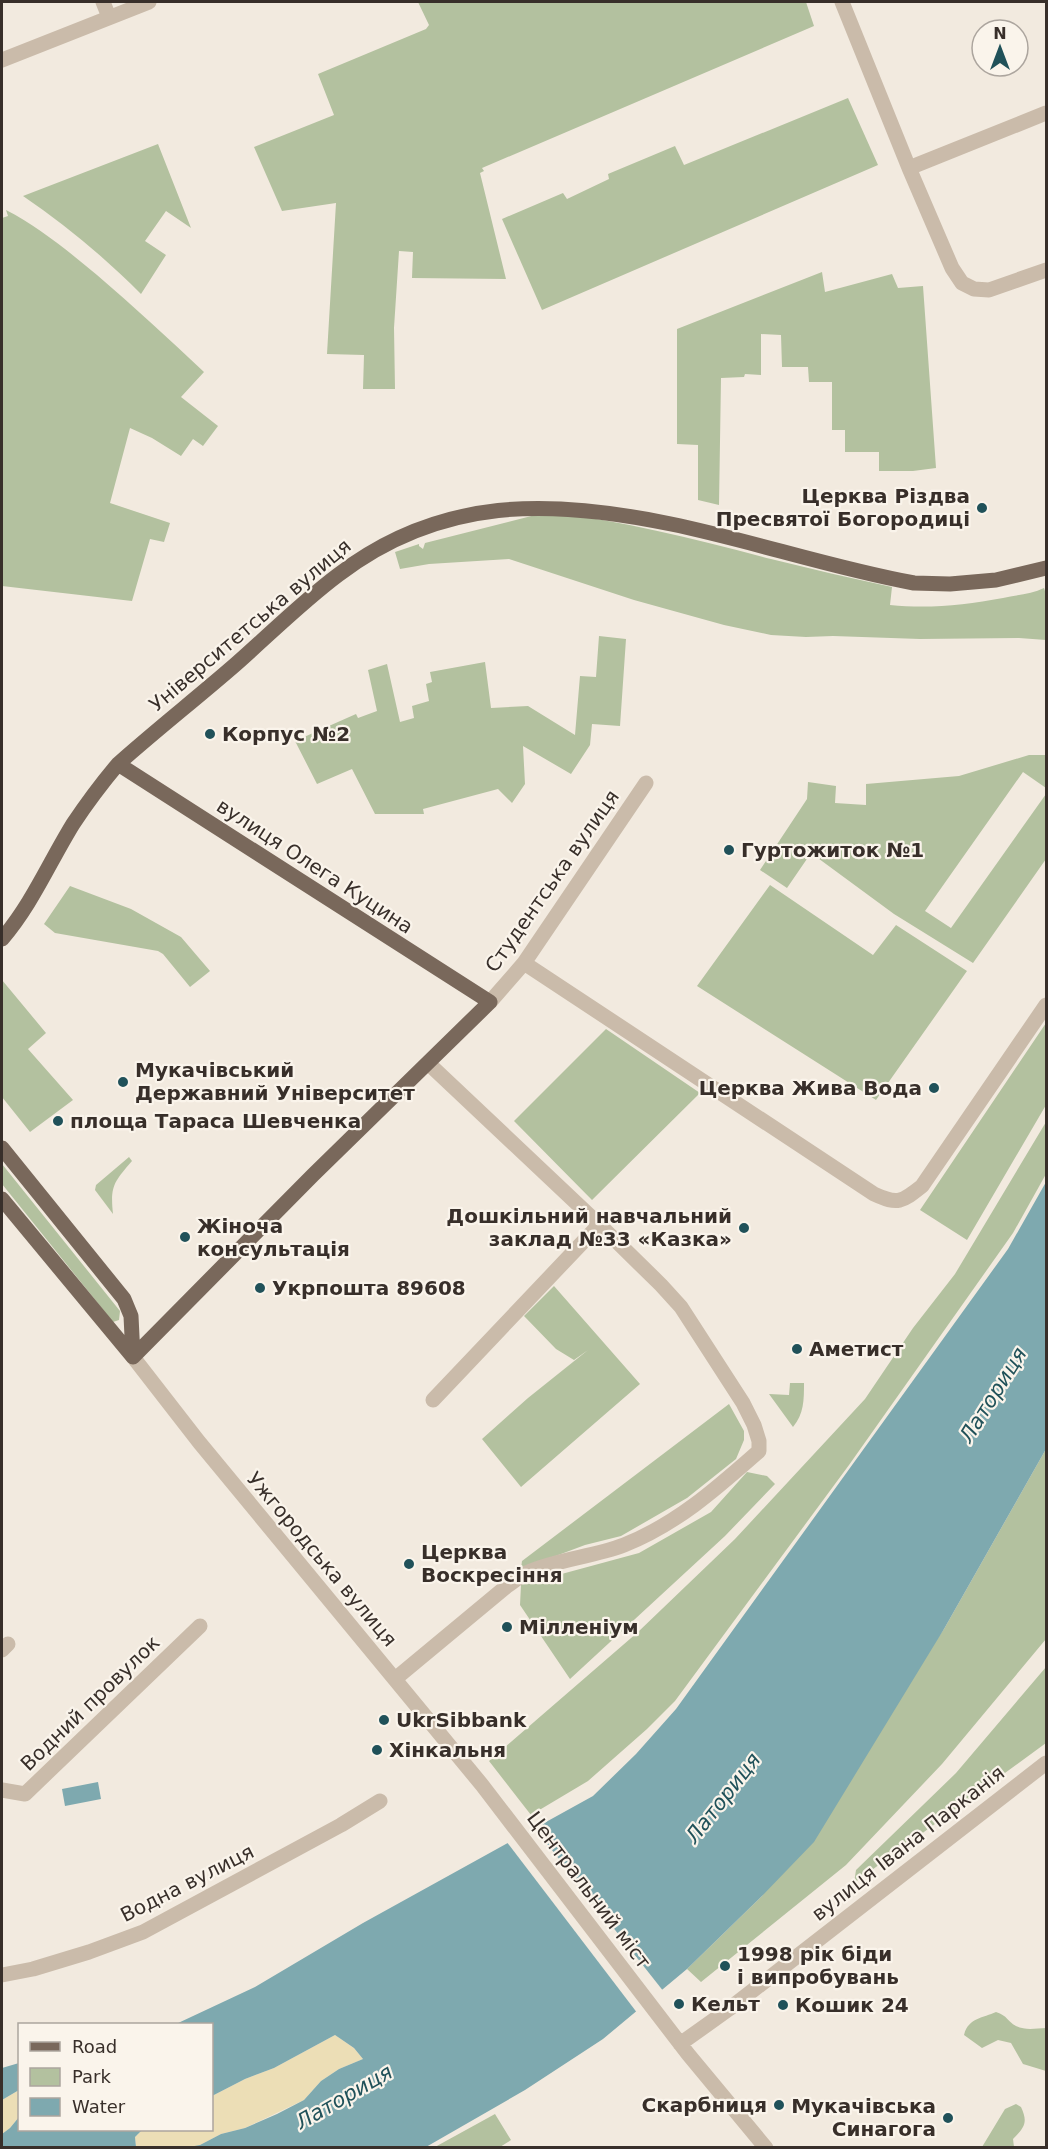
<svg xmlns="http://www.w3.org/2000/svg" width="1048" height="2149" viewBox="0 0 1048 2149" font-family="'DejaVu Sans',sans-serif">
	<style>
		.green { fill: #b3c19f }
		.sand { fill: #ecdeb6 }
		.water { fill: #7ea9af }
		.pier { fill: #f2eadf }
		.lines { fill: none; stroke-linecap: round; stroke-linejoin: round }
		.minor { stroke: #cabbaa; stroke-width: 15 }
		.major { stroke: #79685b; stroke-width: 15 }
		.poi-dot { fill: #205159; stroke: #faf4eb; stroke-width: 2 }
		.labels { text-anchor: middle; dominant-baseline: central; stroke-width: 4.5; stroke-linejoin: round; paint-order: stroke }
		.poi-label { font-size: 20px; font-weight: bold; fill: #382f2a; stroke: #faf4eb; text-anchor: start }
		.street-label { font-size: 20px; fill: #382f2a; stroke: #faf4eb }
		.water-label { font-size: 21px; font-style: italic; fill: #205159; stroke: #faf4eb }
	</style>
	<rect width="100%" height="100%" fill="#f2eadf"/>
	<path class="green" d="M418 2H806L814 26 482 168 484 171 480 173 506 279 412 278 413 252 399 251 394 328 395 389H363L364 355 327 354 336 203 282 211 254 147 334 115 318 74 426 29 429 25Z
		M848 98 878 165 542 310 502 219 563 193 567 199 609 179 608 174 675 146 684 165Z
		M158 144 191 228 166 211 145 241 166 255 141 294C104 257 66 225 23 196Z
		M6 210C39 227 68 251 97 275 133 306 169 339 204 372L181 397 218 426 203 446 193 439 181 456 152 438 130 428 110 503 170 523 164 542 150 539 132 601 2 586V218L8 216Z
		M822 272 825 292 892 274 898 288 923 286 936 468 913 471H879V452H845V430H832V382H809L808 367H782L781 335 761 334V375L745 374 744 377 721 378 719 505 698 500V445L677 444V329Z
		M547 512C625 521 695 539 771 559 811 569 851 578 892 587L890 605C929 609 965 605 1003 598 1017 595 1032 594 1044 588L1046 594V640L1019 638 920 639 833 636 806 637 771 635 724 625 634 600 509 559 429 564 400 569 395 552 419 544V546L423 549 425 543Z
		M599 636 626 639 620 726 592 724 590 745 571 774 523 746 525 784 512 803 498 789 423 809 424 814H375L352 769 317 784 295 741 356 714 358 718 377 711 368 670 387 664 400 722 414 718 412 706 429 701 426 684 432 682 430 672 485 662 491 708 528 706 575 735 580 676 596 677Z
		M1029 755H1046V788L1023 772 925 911 951 928 1046 794V859L973 963 894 914 811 853 787 888 760 870 807 799 808 782 836 786 835 803 866 805V784L959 776Z
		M770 885 873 955 896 925 967 971 876 1100 697 986Z
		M70 886 131 909 181 937 210 971 190 987 163 954 158 951 55 933 44 924Z
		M2 980 46 1033 28 1049 73 1100 30 1132 2 1097Z
		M1046 1023V1105L967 1240 920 1210Z
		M606 1029 700 1093 592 1200 514 1121Z
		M1046 1122V1174L1013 1233 849 1465 675 1701 647 1729 588 1781 531 1815 489 1761 638 1632 735 1539 865 1399 913 1328 955 1274Z
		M129 1157 132 1161C114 1182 110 1186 113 1214L95 1190 96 1185Z
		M2 1164 120 1311 119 1320 113 1322 2 1184Z
		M554 1286 640 1384 521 1487 482 1439 528 1398 588 1350 574 1360 556 1349 524 1316Z
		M790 1383H804C804 1400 804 1414 793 1427L769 1394 789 1395Z
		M729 1404 744 1431V1440L736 1459 687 1498 621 1536 585 1545 521 1569 522 1561Z
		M1046 1449V1639L942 1764 846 1865 701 1982 687 1969 762 1896 944 1629Z
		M747 1472 767 1476 775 1484 725 1536 570 1679 520 1605 521 1585 639 1553 711 1512Z
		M1046 1667V1743L854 1883 856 1870 956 1773Z
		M996 2012C1008 2016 1007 2021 1016 2026 1027 2031 1036 2028 1046 2028V2071L1023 2064 1011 2043 998 2040 982 2048 964 2035C968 2018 983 2018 996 2012Z
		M1016 2104 1021 2107C1028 2122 1025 2127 1013 2139L1014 2147H982L1005 2109Z
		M495 2114 511 2140 500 2147H435Z"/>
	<path class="sand" d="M335 2035 354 2048 363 2059 339 2069 321 2081 304 2100 245 2128 221 2134 200 2145 189 2148 136 2147 135 2137 142 2130H212V2096L245 2079 274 2068Z
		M19 2090V2117L10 2128 2 2134V2100Z"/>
	<path class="water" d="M1046 1182V1449L944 1629 814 1842 762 1896 687 1969 603 2039 525 2090 426 2147H189L200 2145 221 2134 245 2128 277 2114 304 2100 321 2081 339 2069 363 2059 354 2048 335 2035 274 2068 245 2079 212 2096V2024H176L255 1987 363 1923 593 1796 636 1754 676 1709 1008 1249Z
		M98 1782 101 1799 65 1806 62 1789Z
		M19 2063V2090L2 2100V2068Z
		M19 2117 20 2130H142L135 2137 136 2147H2V2134L10 2128Z"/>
	<path class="pier" d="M533 1826 664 1992 638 2014 506 1841Z"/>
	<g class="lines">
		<path class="minor" d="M103 2 109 17
			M842 2 909 168 952 268 962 283 974 289 989 290 1046 270
			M2 60 149 2
			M909 168 1046 113
			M524 963 874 1194C898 1205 902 1202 922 1186L1046 1005
			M490 1002 524 963 646 783
			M133 1357 199 1442 482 1785 688 2054 766 2148
			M433 1400 599 1225
			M2 1650 8 1644
			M395 1679 507 1586C513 1582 520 1576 526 1573 557 1559 593 1557 624 1545 677 1524 717 1488 759 1451V1441L754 1425 743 1403 681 1307 661 1285 606 1231 429 1064
			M2 1790 25 1794 200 1626
			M2 1975 33 1969 89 1952 143 1932 341 1825 380 1801
			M680 2044 729 2009 1046 1763"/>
		<path class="major" d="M118 764 490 1002 313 1175 133 1357
			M2 939C32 904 49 863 73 824 87 803 102 783 118 764 156 730 197 698 236 664 270 634 302 602 338 575 441 496 551 499 671 524 753 541 832 568 914 583L950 584 996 580 1046 568
			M2 1148 124 1299 131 1316 133 1357
			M2 1199 133 1357"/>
	</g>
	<g class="poi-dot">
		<circle cx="982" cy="508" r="6"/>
		<circle cx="210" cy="734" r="6"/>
		<circle cx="729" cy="850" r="6"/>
		<circle cx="123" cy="1082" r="6"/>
		<circle cx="934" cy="1088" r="6"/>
		<circle cx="58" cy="1121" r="6"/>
		<circle cx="744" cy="1228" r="6"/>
		<circle cx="185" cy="1237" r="6"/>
		<circle cx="260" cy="1288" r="6"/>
		<circle cx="797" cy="1349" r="6"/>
		<circle cx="409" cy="1564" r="6"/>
		<circle cx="507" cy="1627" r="6"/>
		<circle cx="384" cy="1720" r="6"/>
		<circle cx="377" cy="1750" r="6"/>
		<circle cx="725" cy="1966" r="6"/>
		<circle cx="679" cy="2004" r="6"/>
		<circle cx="783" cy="2005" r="6"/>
		<circle cx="779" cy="2105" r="6"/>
		<circle cx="948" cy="2118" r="6"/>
	</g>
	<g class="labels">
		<g class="poi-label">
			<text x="970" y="496" text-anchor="end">Церква Різдва<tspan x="970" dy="23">Пресвятої Богородиці</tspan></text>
			<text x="222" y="734">Корпус №2</text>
			<text x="741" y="850">Гуртожиток №1</text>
			<text x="135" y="1070">Мукачівський<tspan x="135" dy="23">Державний Університет</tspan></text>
			<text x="922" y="1088" text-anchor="end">Церква Жива Вода</text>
			<text x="70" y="1121">площа Тараса Шевченка</text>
			<text x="732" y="1216" text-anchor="end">Дошкільний навчальний<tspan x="732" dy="23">заклад №33 «Казка»</tspan></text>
			<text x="197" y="1226">Жіноча<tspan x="197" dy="23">консультація</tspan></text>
			<text x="272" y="1288">Укрпошта 89608</text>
			<text x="809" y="1349">Аметист</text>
			<text x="421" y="1552">Церква<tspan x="421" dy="23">Воскресіння</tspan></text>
			<text x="519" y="1627">Мілленіум</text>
			<text x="396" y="1720">UkrSibbank</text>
			<text x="389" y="1750">Хінкальня</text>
			<text x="737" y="1954">1998 рік біди<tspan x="737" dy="23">і випробувань</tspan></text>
			<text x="691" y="2004">Кельт</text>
			<text x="795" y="2005">Кошик 24</text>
			<text x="767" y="2105" text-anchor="end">Скарбниця</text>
			<text x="936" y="2106" text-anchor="end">Мукачівська<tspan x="936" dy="23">Синагога</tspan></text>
		</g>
		<g class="street-label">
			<text transform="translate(250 625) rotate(-40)">Університетська вулиця</text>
			<text transform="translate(315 866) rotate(33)">вулиця Олега Куцина</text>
			<text transform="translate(552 881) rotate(-55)">Студентська вулиця</text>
			<text transform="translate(322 1559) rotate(50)">Ужгородська вулиця</text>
			<text transform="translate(90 1703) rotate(-44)">Водний провулок</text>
			<text transform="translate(908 1843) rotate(-38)">вулиця Івана Парканія</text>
			<text transform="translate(187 1883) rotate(-27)">Водна вулиця</text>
			<text transform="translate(589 1890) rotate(53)">Центральний міст</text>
		</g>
		<g class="water-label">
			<text transform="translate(993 1395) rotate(-58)">Латориця</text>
			<text transform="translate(723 1798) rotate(-52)">Латориця</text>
			<text transform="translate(344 2097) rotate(-30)">Латориця</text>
		</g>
	</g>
	<rect width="1048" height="2149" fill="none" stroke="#382f2a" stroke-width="6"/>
	<rect x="18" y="2023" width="195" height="108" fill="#faf4eb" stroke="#aca59e" stroke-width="1.5"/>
	<rect x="30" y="2042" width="30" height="9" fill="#79685b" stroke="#aca59e" stroke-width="1.5"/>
	<text x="72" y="2053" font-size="18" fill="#382f2a">Road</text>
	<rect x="30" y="2068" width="30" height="18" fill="#b3c19f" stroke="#aca59e" stroke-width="1.5"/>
	<text x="72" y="2083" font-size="18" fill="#382f2a">Park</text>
	<rect x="30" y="2098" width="30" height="18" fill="#7ea9af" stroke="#aca59e" stroke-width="1.5"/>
	<text x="72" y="2113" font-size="18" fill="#382f2a">Water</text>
	<g transform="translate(1000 48)"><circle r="28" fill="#faf4eb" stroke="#aca59e" stroke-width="1.5"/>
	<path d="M0-4.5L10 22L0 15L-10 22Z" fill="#205159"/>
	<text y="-9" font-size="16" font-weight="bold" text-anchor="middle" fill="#382f2a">N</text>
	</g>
</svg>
